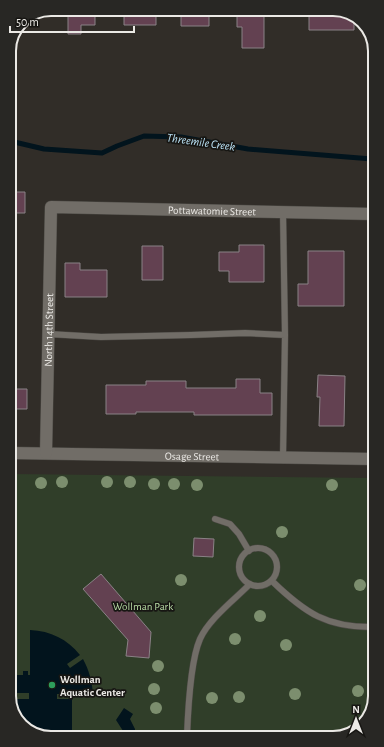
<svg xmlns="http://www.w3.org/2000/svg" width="384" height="747" viewBox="0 0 384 747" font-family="'Alegreya Sans',sans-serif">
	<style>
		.green { fill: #303e29 }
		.water { fill: #02141d }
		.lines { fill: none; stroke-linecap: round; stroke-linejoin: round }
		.stream { stroke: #02141d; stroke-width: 5 }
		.building { fill: #634151; stroke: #8a8286 }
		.lane-casing { stroke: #4b4944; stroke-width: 7 }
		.street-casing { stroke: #4b4944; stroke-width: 13 }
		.lane { stroke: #716d67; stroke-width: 6 }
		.street { stroke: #716d67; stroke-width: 12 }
		.tree { fill: #7c8e6e }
		.leisure-dot { fill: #2e9e5b; stroke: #171613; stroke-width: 1.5 }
		.labels { text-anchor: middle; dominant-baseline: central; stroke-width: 3.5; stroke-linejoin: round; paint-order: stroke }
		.street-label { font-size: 11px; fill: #ebe9e5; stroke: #171613 }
		.park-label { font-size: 11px; fill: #badea7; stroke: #171613 }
		.poi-label { font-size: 11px; font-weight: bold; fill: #ebe9e5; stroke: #171613; text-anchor: start }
		.water-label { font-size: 12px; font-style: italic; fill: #bbe3f7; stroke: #171613 }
		.rim { fill: none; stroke: #ebe9e5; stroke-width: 2 }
	</style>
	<rect width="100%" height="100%" fill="#312d28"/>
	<path class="green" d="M11 474 374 478V701L366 721 349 735 48 738 26 729 12 712Z"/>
	<path class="water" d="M30 630C51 631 67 639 80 655L67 664 70 668 83 659C89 670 92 681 93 694H57V699H72V735H57L56 738C41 738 20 730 14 715 13 711 14 703 14 699H29V693H12V675H23V671H28V675H30Z
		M124 708 133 714 130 719 135 729V733L130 736 125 734 116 720Z"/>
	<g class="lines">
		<path class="stream" d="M10 141 44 149 102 153 117 146 144 136 181 137 248 149 372 159"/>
	</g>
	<path class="building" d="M68 9H95V25H81V34H68Z
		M124 9H156V25H124Z
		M181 9H209V26H181Z
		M237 11H264V48H242V27H237Z
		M309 11H341L354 16V30H309Z
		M10 192H25V213H10Z
		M239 245H264V282H229V271H219V252H239Z
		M142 246H163V280H142Z
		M308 251H344V306H298V284H308Z
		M65 263H80V270H107V297H65Z
		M318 375 345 376 344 426H319L320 397H317Z
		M236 379H260V393H272V415H194V412H136V414H106V385H146V381H186V388H236Z
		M11 389H27V409H11Z
		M194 538 214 539 213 557 193 556Z
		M101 574 151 632 149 658 126 656 128 640 83 589Z"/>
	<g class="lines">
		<g class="lane-casing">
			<path id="lane" d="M283 212 285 335
				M48 334 101 337 191 335 245 333 285 335 283 457
				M215 519 230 524 239 534 249 551
				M239 567a19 19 0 1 1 38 0a19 19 0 1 1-38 0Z
				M272 581C305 613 327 628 375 627
				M187 736C188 710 190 662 200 639 209 619 234 600 250 584"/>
		</g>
		<g class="street-casing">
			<g id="street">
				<path id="s1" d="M11 453 374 459"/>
				<path id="s2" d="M46 453 51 207 373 214"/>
			</g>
		</g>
		<use href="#lane" class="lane"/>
		<use href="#street" class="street"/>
	</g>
	<g class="tree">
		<circle cx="62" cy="482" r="6"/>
		<circle cx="107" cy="482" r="6"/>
		<circle cx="130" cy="482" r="6"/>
		<circle cx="41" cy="483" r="6"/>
		<circle cx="154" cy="484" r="6"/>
		<circle cx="174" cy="484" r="6"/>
		<circle cx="197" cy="485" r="6"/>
		<circle cx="332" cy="485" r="6"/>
		<circle cx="282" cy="532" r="6"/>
		<circle cx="181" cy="580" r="6"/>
		<circle cx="360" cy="585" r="6"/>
		<circle cx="260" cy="616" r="6"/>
		<circle cx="235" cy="639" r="6"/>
		<circle cx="286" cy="645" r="6"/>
		<circle cx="158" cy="666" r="6"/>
		<circle cx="154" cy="689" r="6"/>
		<circle cx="358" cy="691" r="6"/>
		<circle cx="295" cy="694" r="6"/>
		<circle cx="239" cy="697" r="6"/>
		<circle cx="212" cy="698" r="6"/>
		<circle cx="156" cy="708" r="6"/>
	</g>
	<circle class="leisure-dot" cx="52" cy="685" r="4"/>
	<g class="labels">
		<g class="street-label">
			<text stroke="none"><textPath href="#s2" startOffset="407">Pottawatomie Street</textPath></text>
			<text stroke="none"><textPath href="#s2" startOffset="123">North 14th Street</textPath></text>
			<text stroke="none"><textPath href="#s1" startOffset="181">Osage Street</textPath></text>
		</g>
		<g class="park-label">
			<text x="143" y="606">Wollman Park</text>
		</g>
		<g class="poi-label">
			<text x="60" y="679">Wollman<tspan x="60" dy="13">Aquatic Center</tspan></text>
		</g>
		<g class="water-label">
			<text transform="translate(201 142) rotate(8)">Threemile Creek</text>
		</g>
	</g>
	<path d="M0 0H384V747H0ZM51 16H333A35 35 0 0 1 368 51V696A35 35 0 0 1 333 731H51A35 35 0 0 1 16 696V51A35 35 0 0 1 51 16Z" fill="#282724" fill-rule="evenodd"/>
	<path class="rim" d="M51 16H333A35 35 0 0 1 368 51V696A35 35 0 0 1 333 731H51A35 35 0 0 1 16 696V51A35 35 0 0 1 51 16Z"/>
	<g transform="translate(356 719)" stroke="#171613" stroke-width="3" paint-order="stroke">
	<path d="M0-3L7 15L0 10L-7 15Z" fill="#ebe9e5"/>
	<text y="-6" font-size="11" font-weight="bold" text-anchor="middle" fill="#ebe9e5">N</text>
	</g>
	<path d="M10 26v6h124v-6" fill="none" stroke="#ebe9e5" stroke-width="2"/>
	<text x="16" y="26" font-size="12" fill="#ebe9e5" stroke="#171613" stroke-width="3" paint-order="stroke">50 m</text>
</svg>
